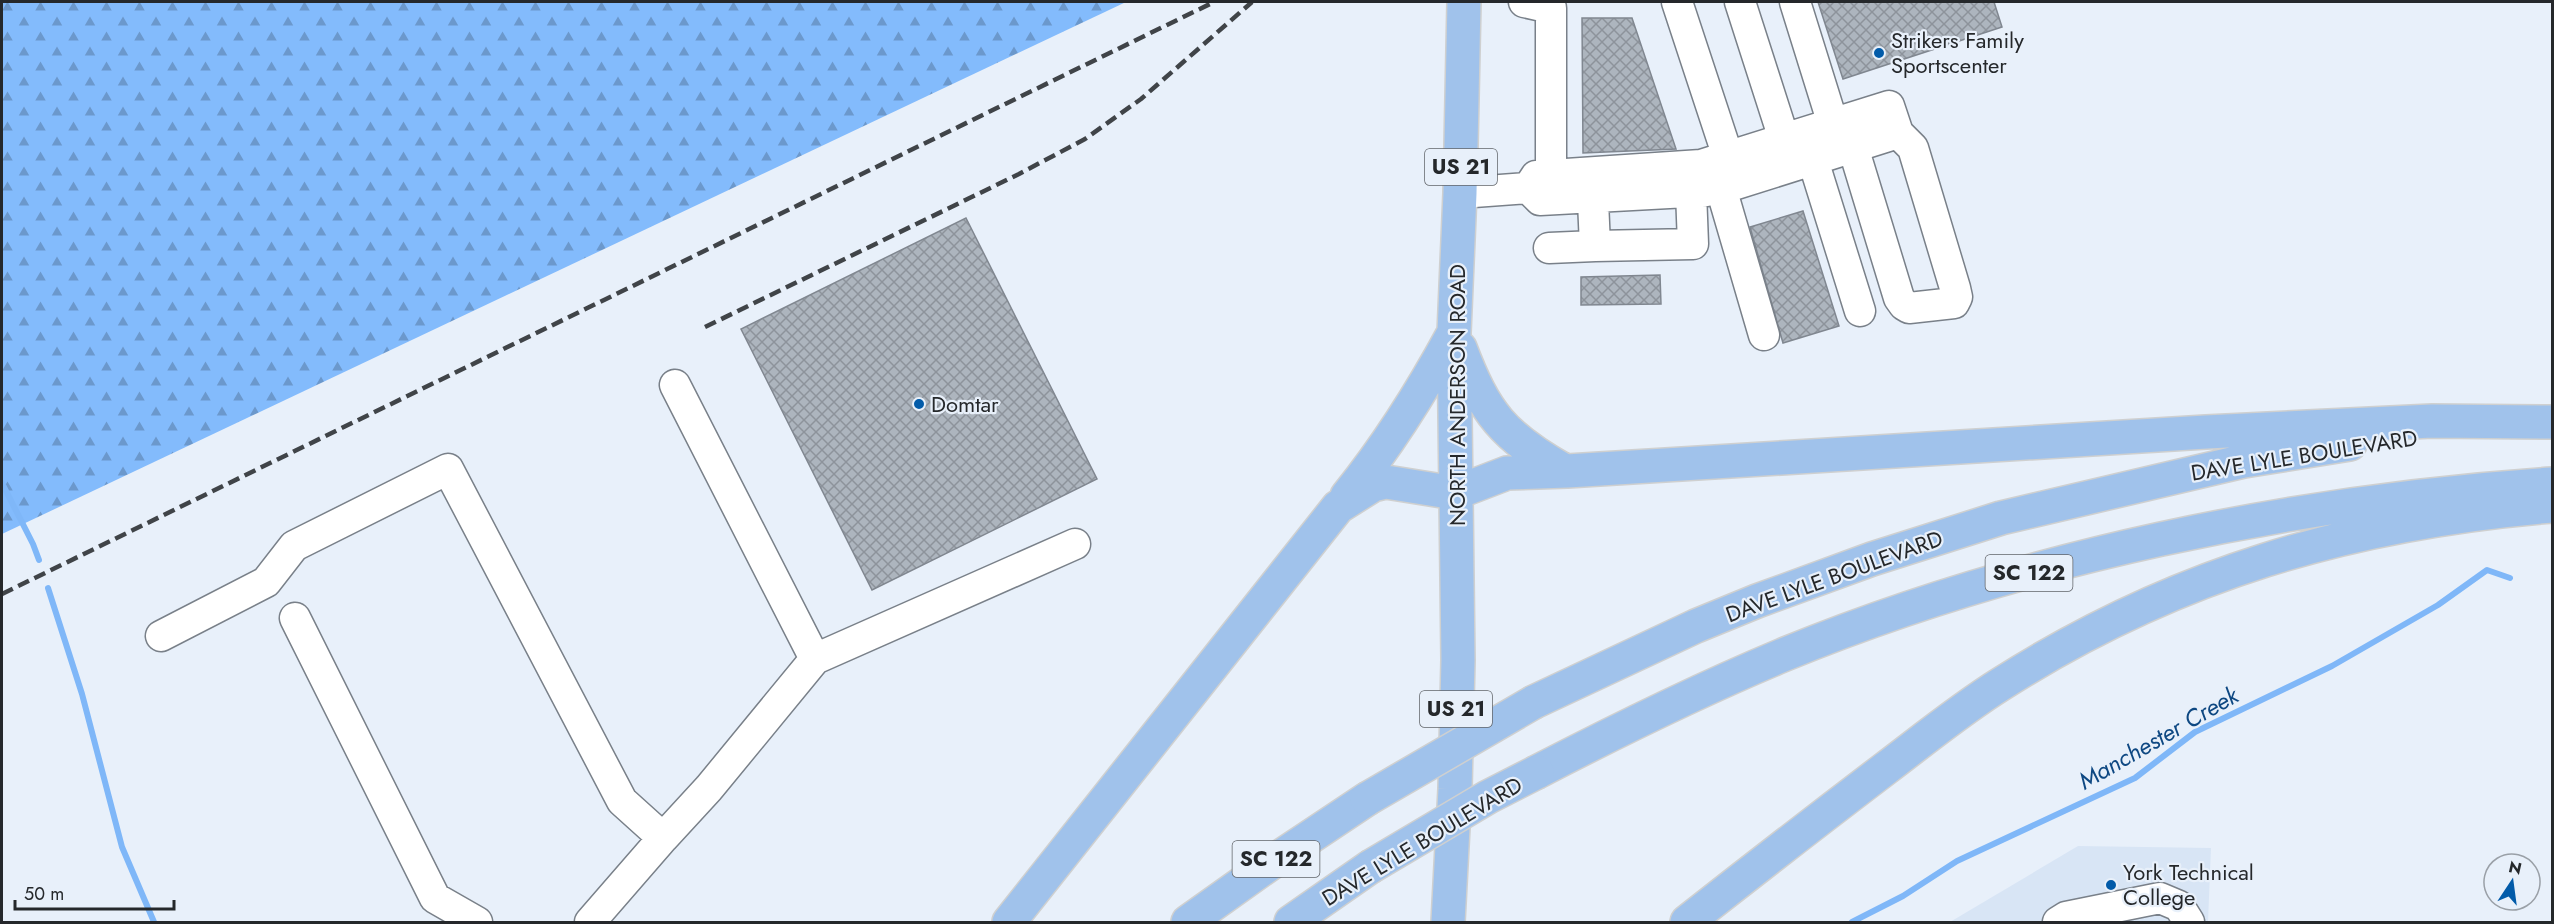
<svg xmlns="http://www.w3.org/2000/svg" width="2554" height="924" viewBox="0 0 2554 924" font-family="Jost,sans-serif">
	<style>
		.built { fill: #d8e5f5 }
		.forest { fill: url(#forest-firs) }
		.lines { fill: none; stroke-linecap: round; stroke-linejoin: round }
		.stream { stroke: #7fb7f8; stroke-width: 6 }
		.building { fill: url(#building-cross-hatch); stroke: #808790; stroke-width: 1.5 }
		.minor-casing { stroke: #798089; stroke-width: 33 }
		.major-casing { stroke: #cfd0d0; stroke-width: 36 }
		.minor { stroke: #fff; stroke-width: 30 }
		.major { stroke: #a0c2eb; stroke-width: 33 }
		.rail { stroke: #404448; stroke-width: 4.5; stroke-dasharray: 12 6; stroke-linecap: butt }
		.major-bridge-casing { stroke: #cfd0d0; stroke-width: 36; stroke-linecap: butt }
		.major-bridge { stroke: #a0c2eb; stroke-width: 33 }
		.poi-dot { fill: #025ba9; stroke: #e8f0fa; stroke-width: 2 }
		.labels { text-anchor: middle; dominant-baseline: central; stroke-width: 4.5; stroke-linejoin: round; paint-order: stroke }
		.shield { fill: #e8f0fa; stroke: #606469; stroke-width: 1.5 }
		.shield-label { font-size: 21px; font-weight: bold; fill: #25282b }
		.poi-label { font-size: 22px; fill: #25282b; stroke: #e8f0fa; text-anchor: start }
		.street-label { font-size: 22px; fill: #25282b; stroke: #e8f0fa }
		.water-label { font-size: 24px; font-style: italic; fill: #0e4882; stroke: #e8f0fa }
	</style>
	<defs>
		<pattern id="forest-firs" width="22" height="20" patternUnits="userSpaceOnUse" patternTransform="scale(1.5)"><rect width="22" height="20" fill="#83bbfc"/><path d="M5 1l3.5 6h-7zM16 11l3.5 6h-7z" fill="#6b98cc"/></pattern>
		<pattern id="building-cross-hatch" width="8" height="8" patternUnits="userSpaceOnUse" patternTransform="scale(1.5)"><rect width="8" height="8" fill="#adb5be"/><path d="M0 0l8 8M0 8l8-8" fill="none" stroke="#8d939b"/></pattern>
	</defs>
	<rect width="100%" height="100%" fill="#e8f0fa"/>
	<path class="built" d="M2078 846 2211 848 2208 922H1950Z"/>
	<path class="forest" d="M2 2H1126L2 534Z"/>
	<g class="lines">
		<path class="stream" d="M2 483 33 544 39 560
			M48 588 82 694 122 847 154 922
			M1852 922 1903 896 1957 861 2135 778 2195 732 2332 666 2438 605 2487 570 2510 578"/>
	</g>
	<path class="building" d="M1818 2H1994L2002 27 1843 79Z
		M1582 18H1632L1676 149 1583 153Z
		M1803 211 1839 326 1783 343 1750 227Z
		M966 218 1097 479 872 590 741 329Z
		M1660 275 1661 304 1581 305V277Z"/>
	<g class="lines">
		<g class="minor-casing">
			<path id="minor" d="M1524 2 1551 8V174
				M1677 2 1734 175
				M1740 2 1784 139
				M1795 2 1833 124
				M1807 141 1860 311
				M1592 178 1595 246 1693 244 1691 192
				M1528 188 1536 176 1701 165 1889 106 1898 133 1913 148 1955 288 1957 297 1954 303 1909 308 1904 305 1899 298 1853 147
				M1528 188 1540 200 1706 191 1730 186 1898 133
				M1721 188 1764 335
				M1460 193 1528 188
				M1549 248 1595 246
				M295 618 435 898 477 922
				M161 636 266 582 294 546 448 469 622 801 663 838
				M815 659 1075 544
				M590 922 663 838 709 788 815 659 675 385
				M2058 922 2066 917 2160 898 2179 906 2189 922"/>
		</g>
		<g class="major-casing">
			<path id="major" d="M1460 348C1485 414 1503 436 1565 471
				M1347 496C1389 444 1421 393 1453 334
				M1534 702 1696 626 1757 601 1872 559 2001 518 2244 461 2350 444
				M1537 772C1618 730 1699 690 1783 655 2022 557 2295 501 2552 484
				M1009 922 1338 507 1373 485 1386 482 1455 493 1507 473 1567 471 2206 432 2432 421 2552 422
				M1188 922 1271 863 1367 799
				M1291 922 1370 867
				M1448 922 1455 789 1458 660 1454 333 1460 193 1464 2
				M1687 922C1753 870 1819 819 1886 768 1923 740 1961 709 2001 684 2174 574 2349 523 2552 506"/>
		</g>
		<use href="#minor" class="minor"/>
		<use href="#major" class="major"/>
		<path class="rail" d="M705 327 1019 174 1085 139 1141 99 1252 2
			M2 594 1214 2"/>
		<g class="major-bridge-casing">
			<path id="major-bridge" d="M1367 799 1534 702
				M1370 867 1488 797 1537 772"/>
		</g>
		<use href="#major-bridge" class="major-bridge"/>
	</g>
	<g class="poi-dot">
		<circle cx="1879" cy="53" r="6"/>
		<circle cx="919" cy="404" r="6"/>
		<circle cx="2111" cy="885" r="6"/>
	</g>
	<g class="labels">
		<g class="shield">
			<rect x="1425" y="149" width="72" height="36" rx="4.5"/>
			<rect x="1985.5" y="555" width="87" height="36" rx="4.5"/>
			<rect x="1420" y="691" width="72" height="36" rx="4.5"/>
			<rect x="1232.5" y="841" width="87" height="36" rx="4.5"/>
		</g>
		<g class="shield-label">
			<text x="1461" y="167">US 21</text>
			<text x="2029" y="573">SC 122</text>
			<text x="1456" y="709">US 21</text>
			<text x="1276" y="859">SC 122</text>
		</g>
		<g class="poi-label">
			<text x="1891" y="40">Strikers Family<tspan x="1891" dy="25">Sportscenter</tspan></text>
			<text x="931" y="404">Domtar</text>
			<text x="2123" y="872">York Technical<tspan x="2123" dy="25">College</tspan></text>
		</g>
		<g class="street-label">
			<text transform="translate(1457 395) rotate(-90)">NORTH ANDERSON ROAD</text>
			<text transform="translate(2304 455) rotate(-9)">DAVE LYLE BOULEVARD</text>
			<text transform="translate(1834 576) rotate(-20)">DAVE LYLE BOULEVARD</text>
			<text transform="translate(1422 841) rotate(-31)">DAVE LYLE BOULEVARD</text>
		</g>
		<g class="water-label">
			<text transform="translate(2158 738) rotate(-30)">Manchester Creek</text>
		</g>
	</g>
	<rect width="2554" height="924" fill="none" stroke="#25282b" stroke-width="6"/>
	<g transform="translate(2512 882) rotate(13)"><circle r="28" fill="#e8f0fa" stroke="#9aa0a7" stroke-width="1.5"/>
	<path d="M0-4.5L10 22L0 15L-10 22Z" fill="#025ba9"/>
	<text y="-9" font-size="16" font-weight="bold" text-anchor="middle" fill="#25282b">N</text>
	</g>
	<path d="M15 900v9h159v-9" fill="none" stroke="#25282b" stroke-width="3"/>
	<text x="24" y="900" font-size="18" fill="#25282b" stroke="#e8f0fa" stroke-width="4.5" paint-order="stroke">50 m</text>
</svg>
